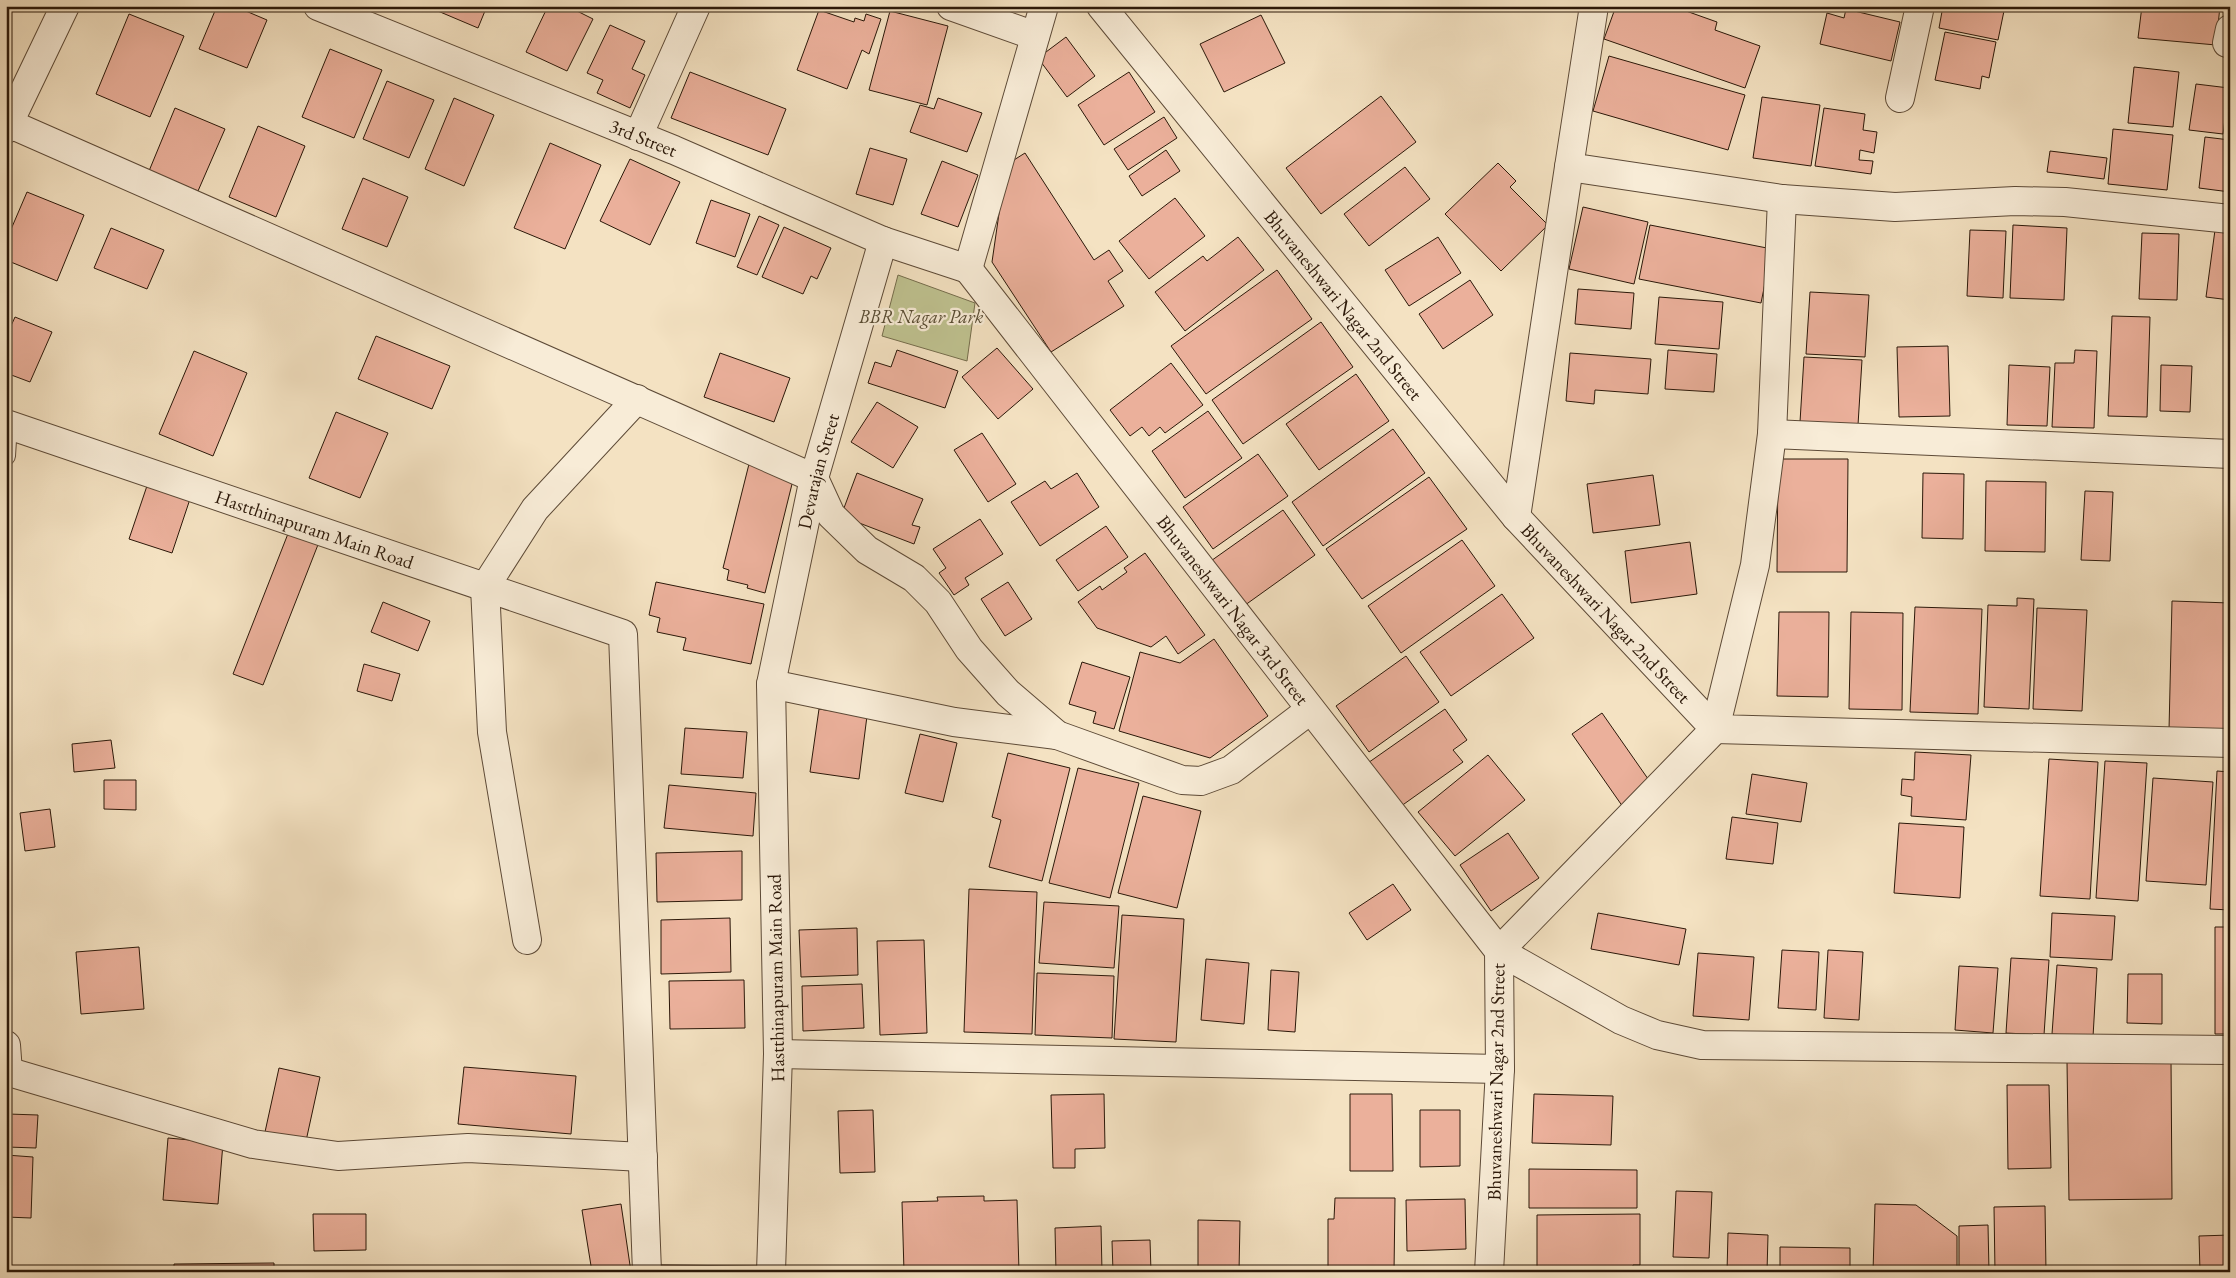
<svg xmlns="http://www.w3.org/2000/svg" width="2236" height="1278" viewBox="0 0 2236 1278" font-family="'EB Garamond',serif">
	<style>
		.green { fill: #bfc290; stroke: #756d4c }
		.building { fill: #ebb09b; stroke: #2b1809 }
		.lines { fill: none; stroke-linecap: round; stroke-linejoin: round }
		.service-casing { stroke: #5d4a37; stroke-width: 20 }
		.minor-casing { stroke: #5d4a37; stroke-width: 30 }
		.service { stroke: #f8ecd7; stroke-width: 18 }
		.minor { stroke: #f8ecd7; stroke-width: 28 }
		.labels { text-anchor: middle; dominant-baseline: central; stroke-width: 4.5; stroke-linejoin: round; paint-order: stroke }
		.street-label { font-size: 19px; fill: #2b1809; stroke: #f8ecd7 }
		.park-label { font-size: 19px; font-style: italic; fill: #574b32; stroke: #f8ecd7 }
	</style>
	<rect width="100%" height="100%" fill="#f4e2c2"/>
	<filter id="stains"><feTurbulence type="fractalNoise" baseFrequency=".004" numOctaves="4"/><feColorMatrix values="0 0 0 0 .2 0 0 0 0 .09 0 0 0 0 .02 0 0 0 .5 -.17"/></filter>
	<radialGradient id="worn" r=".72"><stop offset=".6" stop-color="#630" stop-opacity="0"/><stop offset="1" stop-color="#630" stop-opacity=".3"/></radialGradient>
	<path class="green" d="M898 275 975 303 967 361 882 336Z"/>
	<path class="building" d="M217 6H234L267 20 247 68 199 49Z
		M426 6H487L478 28Z
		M548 6H567L593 19 567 71 526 52Z
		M1616 6H1672L1717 22 1715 30 1760 46 1745 88 1604 39Z
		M1943 6H2005L1998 40 1939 28Z
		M2142 6H2220L2216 45 2138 38Z
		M1846 9 1900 22 1891 61 1820 44 1827 13 1844 18Z
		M819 10 854 22 855 18 864 21 866 14 881 19 869 54 862 50 847 89 797 70Z
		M890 11 948 26 927 105 869 90Z
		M129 14 184 36 150 117 96 94Z
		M1261 15 1285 63 1224 92 1200 44Z
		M610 25 645 41 632 69 645 75 630 108 597 93 603 80 587 73Z
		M1945 32 1996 42 1989 78 1982 76 1980 89 1935 80Z
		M1066 37 1095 76 1067 97 1038 58Z
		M330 49 382 70 354 138 302 117Z
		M1609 56 1745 95 1728 150 1593 111Z
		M2134 67 2179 72 2173 127 2128 123Z
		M690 72 786 109 768 155 671 118Z
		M1129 72 1155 112 1104 145 1078 105Z
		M387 81 434 100 409 158 363 139Z
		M2196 84 2229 88 2223 134 2189 130Z
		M1381 96 1416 142 1321 214 1286 168Z
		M1762 97 1820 105 1811 166 1753 158Z
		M454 98 494 115 464 186 425 169Z
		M938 98 982 113 967 152 910 132 920 105 934 109Z
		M175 108 225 129 198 191 149 171Z
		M1824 108 1865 114 1863 130 1877 132 1874 153 1860 150 1859 160 1873 161 1871 174 1815 166Z
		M1164 117 1177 138 1128 170 1114 149Z
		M258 126 305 146 276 217 229 197Z
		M2113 129 2173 135 2167 190 2108 184Z
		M2205 137 2230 140V192L2199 188Z
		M550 143 601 165 565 249 514 228Z
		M870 148 907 159 893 205 856 194Z
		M1166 150 1180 171 1142 196 1129 176Z
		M2050 151 2107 158 2104 179 2047 172Z
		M1025 153 1094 260 1109 250 1123 271 1108 281 1124 306 1051 352 992 262 1006 165Z
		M630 159 680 182 650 245 600 221Z
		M942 161 978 175 958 227 921 214Z
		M1498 163 1516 181 1510 187 1548 225 1501 271 1445 214Z
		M1405 167 1430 199 1369 246 1344 214Z
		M363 178 408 197 387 247 342 229Z
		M27 192 84 215 57 281 6 260V241Z
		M1175 198 1205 236 1149 279 1119 241Z
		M711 200 750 214 735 257 696 243Z
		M1583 207 1648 222 1634 284 1569 269Z
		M759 216 779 225 757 275 737 267Z
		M1650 225 1772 249 1761 303 1639 279Z
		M2013 225 2067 228 2064 300 2010 298Z
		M784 227 831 248 817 279 811 276 803 294 762 277Z
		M111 228 164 250 147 289 94 268Z
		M1970 230 2006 231 2003 298 1967 296Z
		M2215 230 2230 232V300L2206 297Z
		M2142 233 2179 234 2177 300 2139 299Z
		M1238 237 1264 270 1185 331 1155 292 1203 256 1207 261Z
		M1438 237 1461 273 1409 306 1385 270Z
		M1277 270 1312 319 1206 394 1171 346Z
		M1470 280 1493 315 1443 349 1419 314Z
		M1578 289 1634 293 1631 329 1575 324Z
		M1810 292 1869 295 1865 357 1806 354Z
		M1659 297 1723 302 1719 349 1655 344Z
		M2112 316 2150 317 2147 417 2108 416Z
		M15 317 52 332 30 382 6 373V337Z
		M1321 322 1353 367 1243 444 1212 400Z
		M376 336 450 366 432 409 358 379Z
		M1948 346 1950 416 1899 417 1897 347Z
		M997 348 1033 389 998 419 962 377Z
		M897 350 958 371 945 408 868 383 875 362 891 367Z
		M1668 350 1717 354 1714 392 1665 389Z
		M2075 350 2097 351 2094 428 2052 427 2055 363H2074Z
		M194 351 247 373 213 456 159 434Z
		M720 353 790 378 774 422 704 397Z
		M1570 353 1651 359 1648 394 1595 390 1594 404 1566 401Z
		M1804 357 1862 360 1858 425 1800 422Z
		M1171 363 1203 405 1165 433 1160 427 1149 436 1142 427 1130 436 1110 410Z
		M2009 365 2050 367 2047 426 2007 425Z
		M2161 365 2192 366 2190 412 2160 411Z
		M1356 374 1389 421 1319 470 1286 424Z
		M877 402 918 427 893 468 851 442Z
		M1208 411 1242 458 1185 498 1152 451Z
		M336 412 388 433 360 498 309 478Z
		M1393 429 1425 473 1323 546 1292 502Z
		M982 433 1016 484 988 502 954 450Z
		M1258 454 1288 496 1213 549 1183 507Z
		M1778 459H1848L1847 572H1777Z
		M749 464 794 476 765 593 747 588 748 585 727 580 729 570 723 568Z
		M857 473 923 499 912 525 920 527 914 544 841 516Z
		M1077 473 1099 507 1040 546 1011 502 1045 481 1051 489Z
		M1923 473 1964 474 1963 539 1922 538Z
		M1653 475 1660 525 1593 533 1587 484Z
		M150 477 193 490 172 553 129 539Z
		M1429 477 1467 529 1362 599 1326 549Z
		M1986 481 2046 482 2045 552 1985 551Z
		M2085 491 2113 492 2110 561 2081 560Z
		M1283 510 1315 555 1241 608 1208 563Z
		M980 519 1003 554 965 578 969 585 954 595 939 573 946 568 933 549Z
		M291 526 321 537 263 685 233 674Z
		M1106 526 1128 557 1078 591 1056 560Z
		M1462 540 1495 586 1401 653 1368 606Z
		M1690 542 1697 594 1631 603 1625 551Z
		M1145 553 1205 635 1178 654 1166 636 1151 647 1097 628 1078 602 1100 586 1102 590 1127 572 1124 568Z
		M656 582 764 604 751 664 683 650 686 638 657 632 660 618 649 615Z
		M1008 582 1032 619 1005 636 981 599Z
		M1502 594 1534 638 1451 696 1420 652Z
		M2017 598 2034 599 2029 709 1984 707 1988 605 2017 606Z
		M2172 601 2230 603V732L2169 730Z
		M383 602 430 621 418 651 371 632Z
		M1915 607 1982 609 1978 714 1910 712Z
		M2037 608 2087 610 2082 711 2033 709Z
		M1779 612H1829L1828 697 1777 696Z
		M1851 612 1903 613 1902 710 1849 709Z
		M1214 639 1268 716 1210 758 1119 731 1140 652 1180 663Z
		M1406 656 1439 702 1369 752 1336 706Z
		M1082 662 1130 677 1114 729 1093 723 1096 712 1069 704Z
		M364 664 400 674 392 701 357 691Z
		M819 709 867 716 859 779 810 772Z
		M1445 709 1467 740 1453 750 1463 762 1397 809 1365 765Z
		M1602 713 1653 786 1623 807 1572 734Z
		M685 728 747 732 743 778 681 774Z
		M920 734 957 743 943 802 905 793Z
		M111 740 115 768 74 772 72 744Z
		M1915 752 1971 755 1966 820 1911 816 1912 797 1901 795 1902 779 1914 780Z
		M1008 753 1070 768 1042 881 989 867 1001 820 992 817Z
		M1488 755 1525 800 1455 856 1418 812Z
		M2049 759 2098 762 2090 899 2040 896Z
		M2105 761 2147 763 2138 901 2096 898Z
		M1078 768 1139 783 1110 898 1049 883Z
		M2217 771 2230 772V910L2210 909Z
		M1752 774 1807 783 1801 822 1746 814Z
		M2153 778 2213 782 2206 885 2146 881Z
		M104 780H136V810L104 809Z
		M669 785 756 793 753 836 664 828Z
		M1143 796 1201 811 1177 908 1118 893Z
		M50 809 55 847 25 851 20 813Z
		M1732 817 1778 823 1773 864 1726 859Z
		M1899 823 1964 827 1960 898 1894 893Z
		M1508 833 1539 878 1491 911 1460 865Z
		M742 851V900L657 902 656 853Z
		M1393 884 1411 910 1367 940 1349 913Z
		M969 889 1037 892 1032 1034 964 1032Z
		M1044 902 1119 906 1114 968 1039 963Z
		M1598 913 1686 929 1679 965 1591 949Z
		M2052 913 2115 916 2112 960 2050 957Z
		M1122 915 1184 919 1176 1042 1114 1039Z
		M730 918 731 972 661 974V920Z
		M2215 927H2230V1034H2215Z
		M857 928 858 975 801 977 799 930Z
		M924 940 927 1033 880 1035 877 941Z
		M139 947 144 1009 81 1014 76 952Z
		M1782 950 1819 952 1816 1010 1778 1008Z
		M1828 950 1863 952 1859 1020 1824 1018Z
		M1698 953 1754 957 1749 1020 1693 1016Z
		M2011 958 2049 960 2044 1035 2006 1033Z
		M1206 959 1249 963 1244 1024 1201 1020Z
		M2057 965 2097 968 2093 1037 2052 1034Z
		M1959 966 1998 968 1993 1033 1955 1030Z
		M1271 970 1299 972 1295 1032 1268 1030Z
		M1037 973 1114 976 1112 1038 1035 1035Z
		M2128 974H2162V1024L2127 1023Z
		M744 980 745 1028 670 1029 669 981Z
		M862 984 864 1028 803 1031 802 986Z
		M2171 1060 2172 1199 2069 1200 2067 1062Z
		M464 1067 576 1076 571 1134 458 1124Z
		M279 1068 320 1077 306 1141 265 1132Z
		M2007 1085H2049L2051 1168 2008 1169Z
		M1104 1094 1105 1148 1075 1149V1168H1053L1051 1095Z
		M1350 1094H1392L1393 1171H1350Z
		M1534 1094 1613 1096 1611 1145 1532 1143Z
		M873 1110 875 1172 840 1173 838 1111Z
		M1420 1110H1460V1166L1420 1167Z
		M8 1114 38 1115 36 1148 7 1147Z
		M168 1138 223 1143 218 1204 163 1200Z
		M6 1155 33 1157 31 1218 6 1217Z
		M1529 1169 1637 1170V1208H1529Z
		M1676 1191 1712 1192 1709 1258 1673 1257Z
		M984 1196V1201L1017 1200 1019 1272H904L902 1202 938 1201 937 1197Z
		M1335 1198H1395L1394 1272H1328V1219H1334Z
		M1465 1199 1466 1249 1407 1251 1406 1200Z
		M621 1204 631 1272H592L582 1210Z
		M1875 1204 1916 1205 1957 1236V1272H1873Z
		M2045 1206 2046 1272H1995L1994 1207Z
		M313 1214H366V1250L314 1251Z
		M1640 1214V1265H1633V1272H1537V1215Z
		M1198 1220 1240 1221 1239 1272H1198Z
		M1988 1225 1989 1272H1959V1226Z
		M1101 1226 1102 1272H1056L1055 1228Z
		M1728 1233 1768 1235 1767 1272H1727Z
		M2230 1235V1272H2200L2199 1236Z
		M1150 1240 1151 1272H1113L1112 1241Z
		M1780 1247 1850 1248V1272H1780Z
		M274 1263V1272H174V1264Z
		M660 1265 757 1266V1272H660Z
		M868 1267V1272H797L796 1269Z"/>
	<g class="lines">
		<g class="service-casing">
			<path id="service" d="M6 456 8 424"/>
		</g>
		<g class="minor-casing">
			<g id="minor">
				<path id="s1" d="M318 6 674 150 883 241 968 269"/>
				<path d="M951 6 1035 36"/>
				<path id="s2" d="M1101 6 1516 517 1715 729 1499 951 1500 1069 1489 1272"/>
				<path d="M1594 6 1569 167 1782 199 1895 207 2015 201 2065 202 2230 219"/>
				<path d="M2227 43 2230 29"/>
				<path d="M1900 98 1920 6"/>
				<path d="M8 123 814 478 831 515 867 550 914 578 938 602 969 649 1008 693 1057 735 1182 780 1201 781 1231 770 1310 710"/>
				<path d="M6 129 65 6"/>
				<path d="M638 136 696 6"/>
				<path d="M1782 199 1772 434 1755 565 1715 729 2230 743"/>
				<path id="s3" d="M968 269 1499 951 1621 1020 1657 1035 1702 1045 2230 1050"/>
				<path d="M968 269 1044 6"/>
				<path id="s4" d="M6 424 623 634 647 1272"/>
				<path d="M1772 434 2230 454"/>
				<path d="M1516 517 1569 167"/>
				<path d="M771 684 954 722 1057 735"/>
				<path d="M527 940 492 732 485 587 535 509 637 399"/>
				<path d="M6 1045 8 1072"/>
				<path d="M778 1054 1500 1069"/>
				<path d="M6 1071 253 1144 338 1156 468 1148 643 1157"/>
				<path id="s5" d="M771 1272 778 1054 771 684 814 478 883 241"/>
			</g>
		</g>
		<use href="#service" class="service"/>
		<use href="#minor" class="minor"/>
	</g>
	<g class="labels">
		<g class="street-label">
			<text stroke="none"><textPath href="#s1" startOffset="351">3rd Street</textPath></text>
			<text stroke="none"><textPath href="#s2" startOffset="385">Bhuvaneshwari Nagar 2nd Street</textPath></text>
			<text stroke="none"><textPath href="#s5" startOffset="806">Devarajan Street</textPath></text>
			<text stroke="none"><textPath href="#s4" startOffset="326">Hastthinapuram Main Road</textPath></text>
			<text stroke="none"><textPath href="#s3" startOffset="432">Bhuvaneshwari Nagar 3rd Street</textPath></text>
			<text stroke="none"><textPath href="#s2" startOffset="790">Bhuvaneshwari Nagar 2nd Street</textPath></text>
			<text transform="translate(776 978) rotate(-91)">Hastthinapuram Main Road</text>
			<text transform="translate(1496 1082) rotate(-89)">Bhuvaneshwari Nagar 2nd Street</text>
		</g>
		<g class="park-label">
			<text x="921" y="316">BBR Nagar Park</text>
		</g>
	</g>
	<rect width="2236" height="1278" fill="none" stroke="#f4e2c2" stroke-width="25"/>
	<rect x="8" y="8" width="2221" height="1263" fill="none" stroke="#2b1809" stroke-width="2.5"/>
	<rect x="12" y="12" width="2211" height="1253" fill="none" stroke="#2b1809"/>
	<rect width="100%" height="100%" filter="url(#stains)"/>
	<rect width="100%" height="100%" fill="url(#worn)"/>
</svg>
